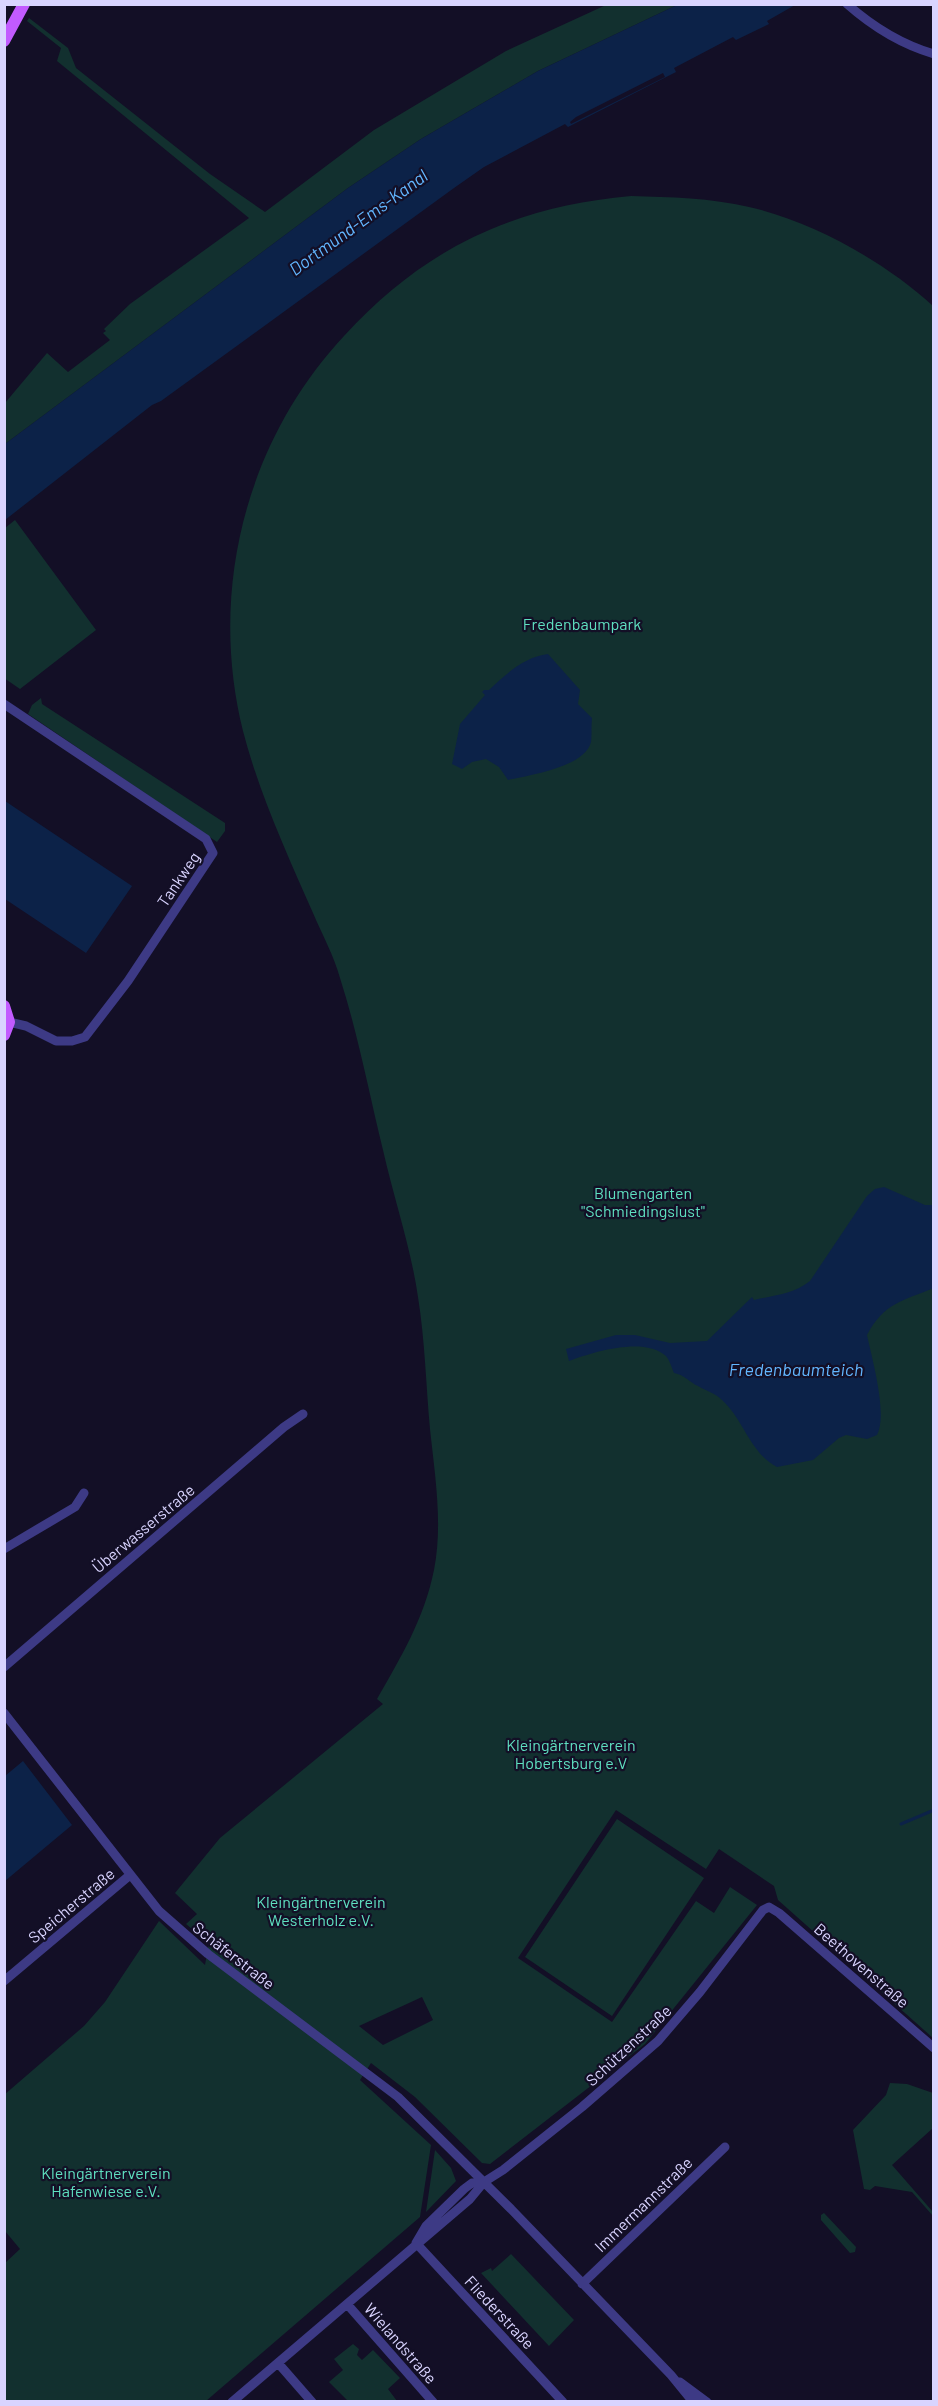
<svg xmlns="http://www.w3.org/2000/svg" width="938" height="2406" viewBox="0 0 938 2406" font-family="Barlow,sans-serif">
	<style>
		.green { fill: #12302f; fill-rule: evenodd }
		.water { fill: #0c2248 }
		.pier { fill: #130f26 }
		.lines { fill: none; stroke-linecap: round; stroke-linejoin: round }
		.stream { stroke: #0c2248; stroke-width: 3 }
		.minor { stroke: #3d3a85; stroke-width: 9 }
		.major { stroke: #c25bff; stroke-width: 12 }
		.labels { text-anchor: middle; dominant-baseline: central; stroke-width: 4.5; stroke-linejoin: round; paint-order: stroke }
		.park-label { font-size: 16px; fill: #5fe0c0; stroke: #130f26 }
		.street-label { font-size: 16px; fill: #d9d4ff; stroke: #130f26 }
		.water-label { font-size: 18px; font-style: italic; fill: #62b6ff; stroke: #130f26 }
	</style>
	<rect width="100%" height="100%" fill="#130f26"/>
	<path class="green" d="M606 5H677L538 71 421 139 348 188 5 444V403L47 353 68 372 110 340 103 333 106 331 104 329 130 304 249 218 57 61 61 48 27 21 29 18 68 48 76 68 210 174 265 212 374 130 506 51Z
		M631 196C670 197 711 198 749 207 814 222 885 262 933 306V2038L778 1900 774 1886 719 1849 706 1869 616 1810 518 1958 612 2022 696 1901 714 1913 730 1887 757 1905 645 2044 490 2164 482 2163 415 2097 371 2063 360 2080 431 2145 420 2217 206 2401H5V2263L20 2249 5 2231 4 2095 84 2026 105 2002 159 1921 205 1965 209 1943 186 1924 197 1914 175 1893 220 1838 383 1704 377 1699C401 1657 424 1619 434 1570 443 1524 435 1476 430 1429 426 1385 425 1341 418 1297 411 1248 394 1199 383 1150 369 1093 358 1034 340 978 334 956 322 934 313 913 287 854 259 793 243 731 208 591 246 441 344 336 425 248 512 207 631 196ZM422 1997 433 2020 383 2045 359 2026Z
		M15 520 96 630 20 689 4 678 5 528Z
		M41 698 42 704 225 823V831L217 842 28 714 32 705Z
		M617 1819 704 1878 612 2016 525 1957Z
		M890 2083 907 2084 933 2093V2128L892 2165 933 2212V2216L912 2192 875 2186 870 2190 864 2189 853 2130 886 2095Z
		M435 2150 451 2168 456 2181 426 2212Z
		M824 2213 856 2247 855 2252 850 2253 821 2220V2215Z
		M511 2254 574 2320 549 2346 481 2273 491 2268 492 2271Z
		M353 2344 359 2349 357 2355 362 2360 373 2350 400 2378 388 2389 397 2401H348L329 2382 343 2370 334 2359Z"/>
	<path class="water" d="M677 5H795L767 21 769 24 736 40 733 37 674 68 676 72 568 127 565 124 484 167 454 188 161 401 152 405 5 520V444L348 188 421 139 538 71Z
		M548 654 580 690 578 704 592 718C591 726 592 735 591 742 585 767 530 775 508 780L499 767 486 759 472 762 462 769 452 764 460 724 485 695 482 692 484 690H489C506 674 524 657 548 654Z
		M5 801 132 886 86 953 5 899Z
		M884 1187 925 1205H933L934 1288C902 1301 884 1303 867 1335 872 1359 888 1414 877 1435L867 1439 846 1435 839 1438 813 1460 777 1467C750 1453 744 1420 722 1400 715 1393 706 1391 698 1386 689 1382 685 1375 674 1373 672 1368 669 1359 666 1356 645 1336 592 1352 569 1361L566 1349 616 1335H635L670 1343 707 1341 752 1297 754 1300C775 1295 794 1294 810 1281L867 1196 875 1189Z
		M23 1761 72 1825 5 1881V1776Z"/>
	<path class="pier" d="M663 73 665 77 571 124 570 122 576 117Z"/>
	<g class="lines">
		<path class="stream" d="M901 1824 934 1810"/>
		<path class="minor" d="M847 4C873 27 900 44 934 54
			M4 704 206 839 213 853 128 981 85 1037 72 1041H56L26 1026 9 1022
			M4 1549 75 1507 84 1493
			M4 1667 284 1427 303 1414
			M4 1713 159 1911 208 1954 398 2097 511 2209 671 2375 693 2402
			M4 1981 130 1875
			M416 2243 426 2226 464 2189 472 2183 484 2182 503 2170 582 2107 658 2041 700 1992 763 1910 769 1907 779 1913 934 2048
			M416 2243 563 2402
			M582 2284 725 2147
			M347 2304 433 2402
			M278 2363 312 2402
			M680 2382 707 2402
			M232 2402 470 2199 484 2182"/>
		<path class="major" d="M4 41 24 4
			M4 1006 9 1022 4 1035"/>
	</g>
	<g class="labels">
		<g class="park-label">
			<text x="582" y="623">Fredenbaumpark</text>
			<text x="643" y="1192">Blumengarten<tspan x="643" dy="18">"Schmiedingslust"</tspan></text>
			<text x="571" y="1744">Kleingärtnerverein<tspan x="571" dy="18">Hobertsburg e.V</tspan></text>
			<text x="321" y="1901">Kleingärtnerverein<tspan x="321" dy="18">Westerholz e.V.</tspan></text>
			<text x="106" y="2172">Kleingärtnerverein<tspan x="106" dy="18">Hafenwiese e.V.</tspan></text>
		</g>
		<g class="street-label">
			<text transform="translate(178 879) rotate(-56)">Tankweg</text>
			<text transform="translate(143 1528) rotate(-40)">Überwasserstraße</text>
			<text transform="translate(71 1905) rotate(-40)">Speicherstraße</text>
			<text transform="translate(234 1955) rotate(38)">Schäferstraße</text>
			<text transform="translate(862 1965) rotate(41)">Beethovenstraße</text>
			<text transform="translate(628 2045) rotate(-43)">Schützenstraße</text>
			<text transform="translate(643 2204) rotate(-44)">Immermannstraße</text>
			<text transform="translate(500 2312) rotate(47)">Fliederstraße</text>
			<text transform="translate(401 2343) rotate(49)">Wielandstraße</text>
		</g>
		<g class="water-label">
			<text transform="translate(358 222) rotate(-36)">Dortmund-Ems-Kanal</text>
			<text x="796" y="1369">Fredenbaumteich</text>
		</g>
	</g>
	<rect width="938" height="2406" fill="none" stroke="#d9d4ff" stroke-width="12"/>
</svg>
